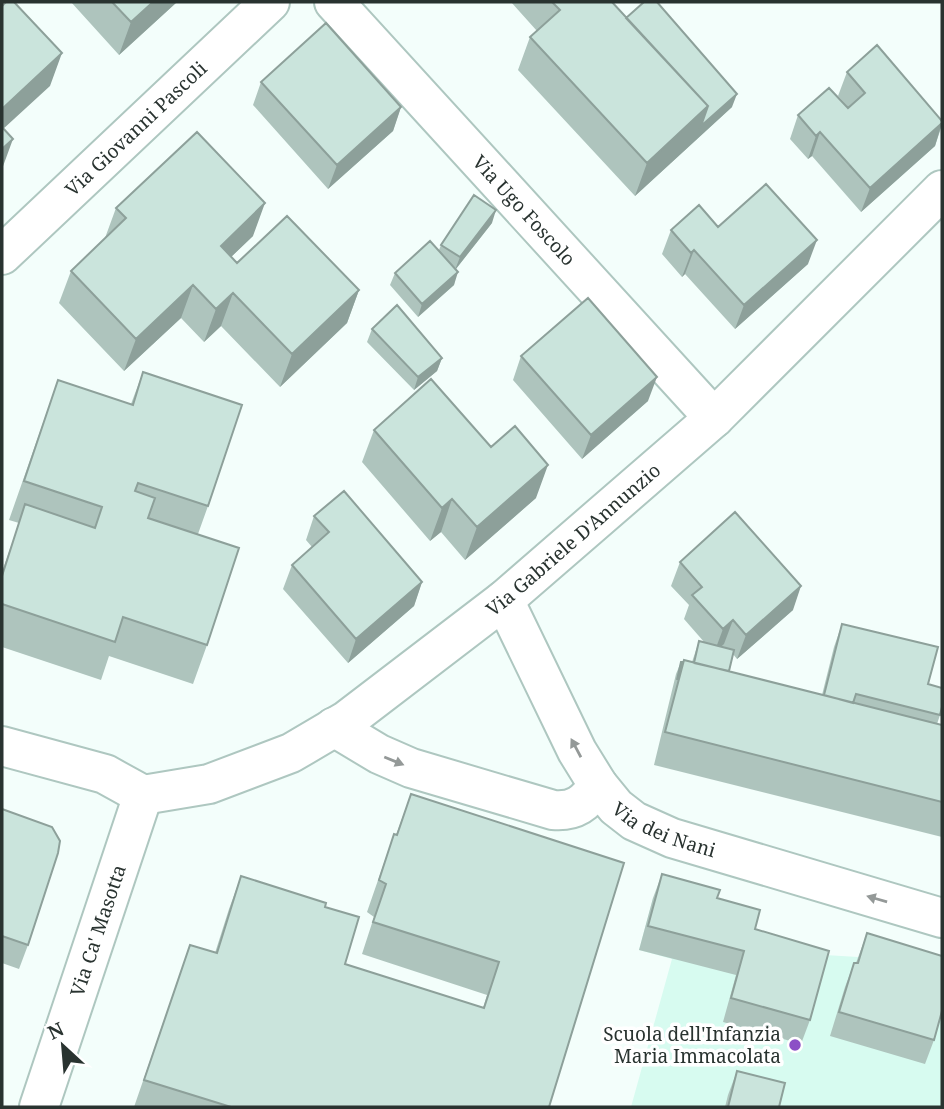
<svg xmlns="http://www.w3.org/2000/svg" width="944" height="1109" viewBox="0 0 944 1109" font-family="'Noto Serif',serif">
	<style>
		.built { fill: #d7fbf0 }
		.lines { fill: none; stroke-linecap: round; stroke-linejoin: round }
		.minor-casing { stroke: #aec7c0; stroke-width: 42 }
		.minor { stroke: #fff; stroke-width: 38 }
		.wall { fill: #aec4bd }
		.shaded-wall { fill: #8da09a }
		.building { fill: #cae4dc; stroke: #8da09a; stroke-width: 2 }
		.oneway { fill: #949998 }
		.poi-dot { fill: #8c50c6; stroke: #fff; stroke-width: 2.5 }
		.labels { text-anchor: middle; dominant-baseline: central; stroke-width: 7; stroke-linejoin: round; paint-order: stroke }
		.street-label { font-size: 19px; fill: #293330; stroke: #fff }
		.poi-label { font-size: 19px; fill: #293330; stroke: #fff; text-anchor: end }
	</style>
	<rect width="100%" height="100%" fill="#f3fefb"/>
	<path class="built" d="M653 898 825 955 858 957 942 982V1107H631L672 959 639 950Z"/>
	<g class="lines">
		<g class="minor-casing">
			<g id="minor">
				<path id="s1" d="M334 2 714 418"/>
				<path id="s2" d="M2 255 270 2"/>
				<path id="s3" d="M504 600 577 751 598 785 616 807 634 821 672 838 942 918"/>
				<path d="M334 727 379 754 411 768 553 810C575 812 586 803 598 785"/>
				<path d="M2 746 105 774 143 795"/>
				<path id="s4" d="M143 795 209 784 291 753 347 720 504 600 714 418 942 190"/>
				<path id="s5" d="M39 1107 143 795"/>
			</g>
		</g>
		<use href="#minor" class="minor"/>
	</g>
	<path class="wall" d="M71 2H177L119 55Z
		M511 2H612L626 18 732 107 635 196 518 70 530 37 537 31Z
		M847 72 942 121V125L935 146 861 212 812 156 808 159 790 139 798 115 849 108 838 96Z
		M261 82 401 107 393 131 328 189 253 105Z
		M116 208 253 236 231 257 237 263 359 290 347 323 280 387 221 326 204 342 181 318 124 371 59 303 71 271 105 238Z
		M492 223 456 269 454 285 418 317 390 285 395 273 439 250 441 245Z
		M718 227 808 264 735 329 685 274 682 277 662 254 671 230Z
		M372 329 442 358 437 371 414 390 367 342Z
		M521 356 648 401 582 459 513 380Z
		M143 372 208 506 198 534 207 645 193 684 109 656 101 680 2 647V572L19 523 9 520 58 380 131 404Z
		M374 430 491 447 536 498 465 560 441 532 430 541 362 462Z
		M314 516 422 582 414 606 348 663 283 589 292 565 312 547 306 540Z
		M680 562 793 610 737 659 733 654 729 671 822 695 834 647 842 624 928 684 940 715 937 724 942 725V837L654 765 676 674 681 662H692L699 641 705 643 684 619 689 605 671 586Z
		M411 794 624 863 549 1107H134L190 945 215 953 229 909 241 876 325 907 345 964 483 1008 487 995 362 954 374 917 367 912 394 834 396 835Z
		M2 809 28 945 19 969 2 963Z
		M662 874 717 898 755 929 810 1020 801 1044 723 1022 736 975 639 950 653 898Z
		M867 933 934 1040 925 1064 830 1036 845 987 854 963H856Z
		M737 1071 779 1107H725L728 1095Z"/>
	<path class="shaded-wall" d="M153 2H177L119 55 131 22Z
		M62 53 50 86 2 130V109Z
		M737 94 732 107 635 196 647 163 708 106Z
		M401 107 393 131 328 189 337 165Z
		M942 123 935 146 861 212 870 188Z
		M820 132 812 156 808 159 816 136Z
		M13 139 2 169V149Z
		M265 203 253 236 209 278 221 246Z
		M496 210 492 223 455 270 460 257Z
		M817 240 808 264 735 329 744 305Z
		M694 250 685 274 682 277 691 253Z
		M458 272 454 285 418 317 422 304Z
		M193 285 181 318 124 371 136 339Z
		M359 290 347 323 280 387 292 354Z
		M233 293 221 326 204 342 216 309Z
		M442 358 437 371 414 390 418 377Z
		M657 377 648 401 582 459 591 435Z
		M548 465 536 498 465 560 477 527Z
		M452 499 441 532 430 541 442 508Z
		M422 582 414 606 348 663 356 639Z
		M801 586 793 610 737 659 746 635Z
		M733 620 724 644 714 653 723 629Z"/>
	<path class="building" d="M6 2H14L62 53 2 109V6Z
		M112 2H153L131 22Z
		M552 2H612L708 106 647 163 530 37 560 10Z
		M644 2H657L737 94 701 126 708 106 626 18Z
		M326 23 401 107 337 165 261 82Z
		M877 45 942 121V123L870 188 820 132 816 136 798 115 829 88 848 108 865 93 847 72Z
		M2 127 13 139 2 149Z
		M197 132 265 203 221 246 237 263 287 216 359 290 292 354 233 293 216 309 193 285 136 339 71 271 126 218 116 208Z
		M766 184 817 240 744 305 694 250 691 253 671 230 699 205 718 227Z
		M474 195 496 210 460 257 441 245Z
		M430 241 458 272 422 304 395 273Z
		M588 298 657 377 591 435 521 356Z
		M397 305 442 358 418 377 372 329Z
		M143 372 242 405 208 506 138 483 135 491 155 498 148 518 239 548 207 645 123 617 115 642 2 604V576L25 504 95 528 102 507 24 481 58 380 133 405Z
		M431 379 491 447 515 426 548 465 477 527 452 499 442 508 374 430Z
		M344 491 422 582 356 639 292 565 329 532 314 516Z
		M735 512 801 586 746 635 733 620 723 629 692 595 702 587 680 562Z
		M842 624 938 647 928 684 942 688V707L940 715 856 694 853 703 824 695Z
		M699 641 734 650 729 671 694 663Z
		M684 660 942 725V802L665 732Z
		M681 662H683L677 680Z
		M411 794 624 863 549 1107H231L144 1080 190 945 217 953 241 876 326 903 325 907 359 917 345 964 484 1008 499 962 373 922 386 884 379 880 394 834 397 835Z
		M2 809 52 827 60 841 58 853 28 945 2 936Z
		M662 874 720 890 717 898 760 910 755 929 829 951 810 1020 731 998 744 951 648 926Z
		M867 933 942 956V1011L934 1040 839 1012 854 963H858Z
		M737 1071 785 1083 779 1107H728Z"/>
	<defs><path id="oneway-solid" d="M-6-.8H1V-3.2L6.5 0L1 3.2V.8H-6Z" transform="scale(1.75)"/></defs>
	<g class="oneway">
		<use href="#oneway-solid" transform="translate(576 748) rotate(-118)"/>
		<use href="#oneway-solid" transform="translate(394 761) rotate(22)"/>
		<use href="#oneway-solid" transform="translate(877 899) rotate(-164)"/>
	</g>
	<circle class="poi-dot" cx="795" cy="1045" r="7"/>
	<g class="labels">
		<g class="street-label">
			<text stroke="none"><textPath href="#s2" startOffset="184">Via Giovanni Pascoli</textPath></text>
			<text stroke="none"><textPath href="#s1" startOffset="282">Via Ugo Foscolo</textPath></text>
			<text stroke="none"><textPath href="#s4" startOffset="509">Via Gabriele D'Annunzio</textPath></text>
			<text stroke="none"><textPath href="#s3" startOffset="290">Via dei Nani</textPath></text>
			<text stroke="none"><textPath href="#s5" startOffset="186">Via Ca' Masotta</textPath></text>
		</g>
		<g class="poi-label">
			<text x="781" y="1034">Scuola dell'Infanzia<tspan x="781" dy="22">Maria Immacolata</tspan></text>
		</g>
	</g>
	<rect width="944" height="1109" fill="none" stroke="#293330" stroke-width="7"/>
	<g transform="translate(63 1046) rotate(334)" stroke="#ffffff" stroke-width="5" paint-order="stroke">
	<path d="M0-5L12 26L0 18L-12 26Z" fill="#293330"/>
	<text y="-10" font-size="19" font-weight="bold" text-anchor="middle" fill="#293330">N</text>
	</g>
</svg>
